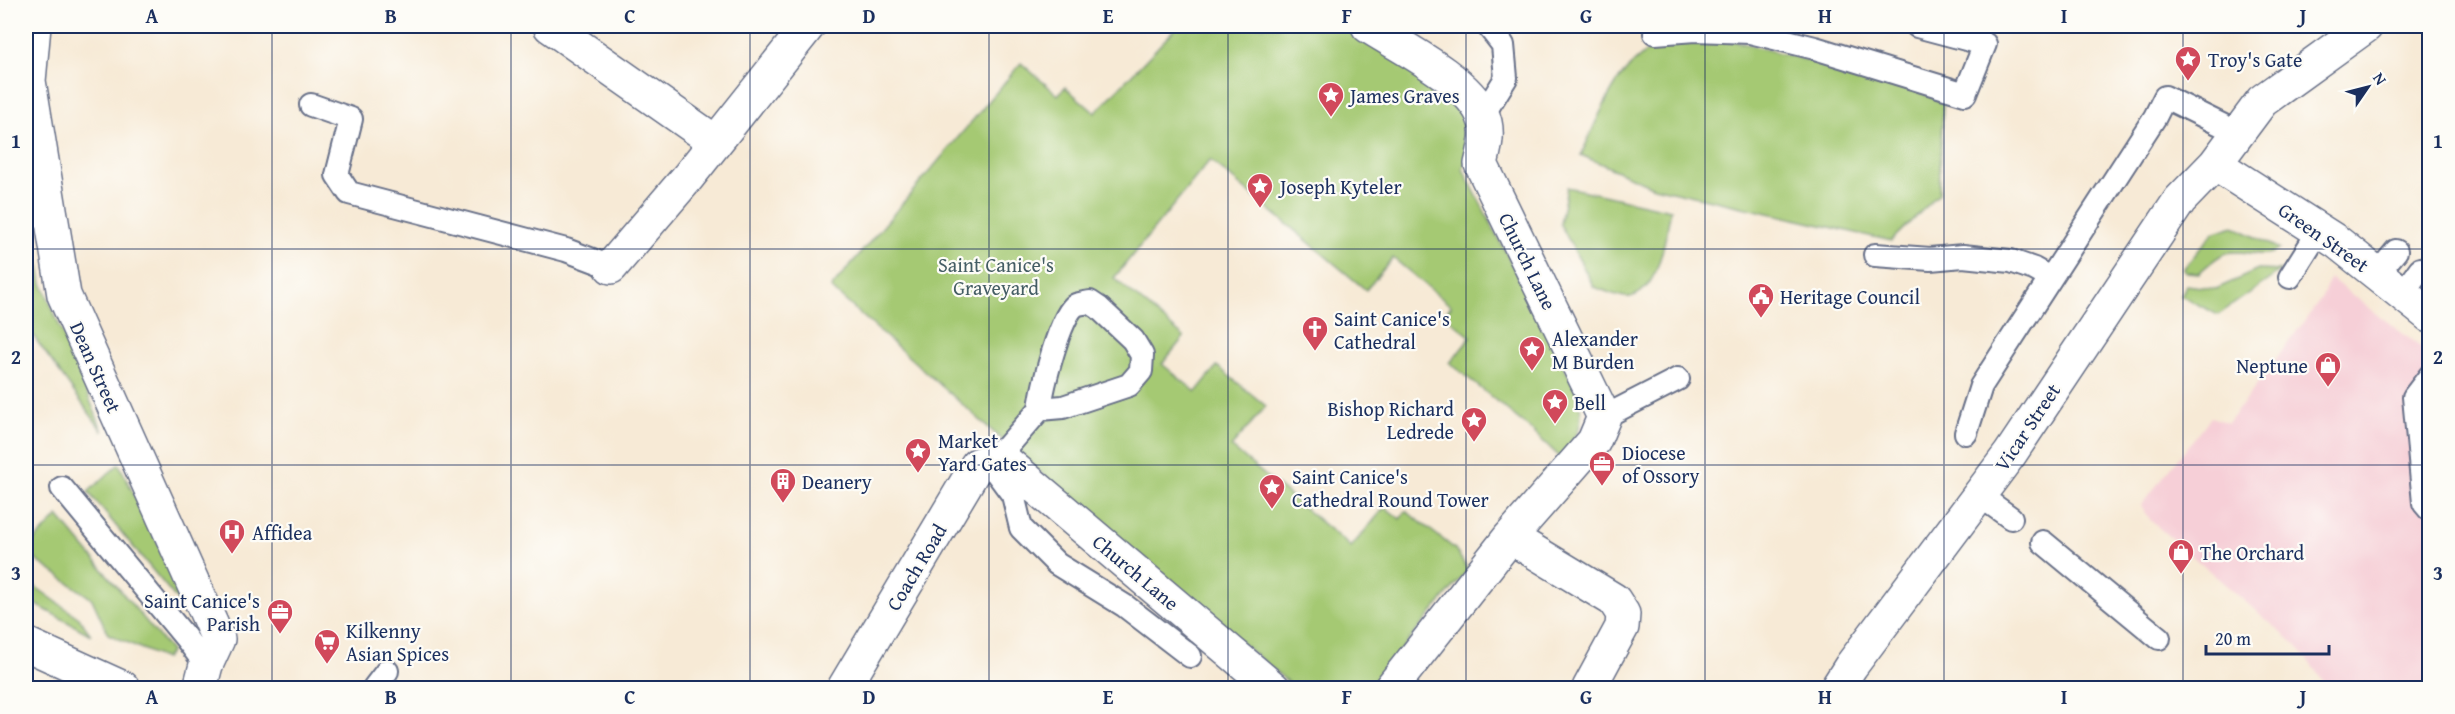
<svg xmlns="http://www.w3.org/2000/svg" width="2455" height="714" viewBox="0 0 2455 714" font-family="'Gentium Book Plus',serif">
	<style>
		.built { fill: #f6cfd7 }
		.green { fill: #a5c973; stroke: #607c68; stroke-width: 1.5 }
		.lines { fill: none; stroke-linecap: round; stroke-linejoin: round }
		.service-casing { stroke: #687088; stroke-width: 26 }
		.minor-casing { stroke: #687088; stroke-width: 36 }
		.secondary-casing { stroke: #687088; stroke-width: 36 }
		.service { stroke: #fff; stroke-width: 22 }
		.minor { stroke: #fff; stroke-width: 33 }
		.secondary { stroke: #fff; stroke-width: 33 }
		.grid { fill: none; stroke: #1b2f5e; stroke-width: 1.5; stroke-opacity: 0.55 }
		.labels { text-anchor: middle; dominant-baseline: central; stroke-width: 4.5; stroke-linejoin: round; paint-order: stroke }
		.poi-label { font-size: 20px; fill: #1b2f5e; stroke: #fdfcf7; text-anchor: start }
		.street-label { font-size: 20px; fill: #1b2f5e; stroke: #fdfcf7 }
		.park-label { font-size: 20px; fill: #445d64; stroke: #fdfcf7 }
		.neatline { fill: none; stroke: #1b2f5e; stroke-width: 2 }
		.grid-label { font-size: 20px; text-anchor: middle; font-weight: bold; fill: #1b2f5e }
	</style>
	<rect width="100%" height="100%" fill="#fdfcf7"/>
	<filter id="ink" filterUnits="userSpaceOnUse"><feTurbulence type="fractalNoise" baseFrequency=".0167" numOctaves="2"/><feDisplacementMap in="SourceGraphic" scale="12" xChannelSelector="R" yChannelSelector="G"/><feConvolveMatrix kernelMatrix="1 2 1 2 8 2 1 2 1" color-interpolation-filters="sRGB"/></filter>
	<filter id="wash" filterUnits="userSpaceOnUse"><feTurbulence type="fractalNoise" baseFrequency=".008" numOctaves="4" result="noise"/><feDisplacementMap in="SourceGraphic" scale="24" xChannelSelector="R" yChannelSelector="G"/><feGaussianBlur stdDeviation="1.35" result="paint"/><feColorMatrix in="noise" values="0 0 0 0 0 0 0 0 0 0 0 0 0 0 0 0 0 1.4 0 .05"/><feComposite in="paint" operator="in"/></filter>
	<g filter="url(#wash)">
		<rect width="100%" height="100%" fill="#f7ead6"/>
		<path class="built" d="M2330 278 2427 352 2429 357V688H2326L2321 678 2296 645 2151 521 2141 505 2211 417 2228 423 2321 299Z"/>
		<path class="green" d="M1178 26H1343L1461 103 1475 132 1463 169 1577 392C1586 424 1579 433 1561 458L1528 427 1450 363 1471 337 1444 315 1451 306 1393 258 1366 290 1210 160 1114 278 1184 337 1162 364 1196 392 1217 366 1266 406 1231 447 1351 547 1385 507 1400 519 1406 511 1455 549 1468 570 1369 688H1295L1007 444 831 288 1021 63 1058 95 1065 87 1095 113Z
			M1731 40 1913 88 1943 103 1939 194 1891 241 1654 187 1581 155C1600 115 1618 57 1666 43 1680 39 1714 41 1731 40Z
			M1567 187 1671 210C1665 236 1660 291 1630 297 1621 299 1604 290 1594 287L1560 224Z
			M26 198 42 283 103 432 26 326Z
			M2233 226 2279 249C2264 261 2245 248 2227 253 2216 256 2207 266 2199 273L2187 272 2183 269 2213 233Z
			M2258 270 2281 271 2218 315 2181 296 2187 285 2216 289Z
			M119 464 198 625 88 492Z
			M58 516 171 651 165 659 108 634 92 599 26 553V549Z
			M26 580 79 618 91 635 26 599Z"/>
	</g>
	<g filter="url(#ink)">
		<g class="lines">
			<g class="service-casing">
				<path id="service" d="M1655 33 1695 30 1750 32 1815 48 1965 94 1985 44 1917 26
					M311 105 351 119 337 175 349 193 566 250 611 267
					M1483 115 1506 78 1503 45 1488 26
					M1875 255 1930 259 1963 256 2011 261 2034 269 2050 278
					M2377 274 2396 251
					M2290 277 2319 231
					M2402 294 2420 269
					M1090 302 1099 308 1133 340 1142 355 1141 371 1129 385 1063 407 1040 409C1042 390 1060 313 1076 305 1080 303 1086 303 1090 302Z
					M2430 376 2414 397 2424 503 2430 510
					M1604 417 1678 379
					M1966 433 1981 386 2155 117 2165 97 2238 133
					M999 456 1040 409
					M988 461 1013 495 1021 528 1057 564 1125 606 1190 656
					M62 488 185 637 206 665
					M1979 495 2011 518
					M2043 542 2159 638
					M374 688 387 671"/>
			</g>
			<g class="minor-casing">
				<path id="minor" d="M34 26 29 81 64 295 218 639 206 665 200 688
					M550 26 714 141
					M1368 26C1401 47 1466 79 1482 114 1490 130 1485 148 1481 164L1604 417 1594 441 1510 537 1391 688
					M611 267 688 177 808 26
					M1510 537 1614 600 1623 614 1622 627 1589 688
					M844 688 977 465 999 456 1273 688"/>
			</g>
			<g class="secondary-casing">
				<path id="secondary" d="M2215 164 2337 242 2430 316
					M26 644 123 688
					M1837 688 1851 666 2010 454 2180 200 2215 164 2262 101 2366 26"/>
			</g>
			<use href="#service" class="service"/>
			<use href="#minor" class="minor"/>
			<use href="#secondary" class="secondary"/>
		</g>
	</g>
	<path class="grid" d="M272 26V688M511 26V688M750 26V688M989 26V688M1228 26V688M1466 26V688M1705 26V688M1944 26V688M2183 26V688M26 249H2430M26 465H2430"/>
	<defs>
		<g id="sight-pin" transform="scale(1.35)"><path d="M0 17L-7.5 6A9.5 9.5 0 1 1 7.5 6Z" fill="#d1495b" stroke="#fdfcf7"/><path d="M0-6L1.8-2.2L6-1.7L2.9 1.2L3.7 5.4L0 3.3L-3.7 5.4L-2.9 1.2L-6-1.7L-1.8-2.2Z" fill="#fff"/></g>
		<g id="civic-pin" transform="scale(1.35)"><path d="M0 17L-7.5 6A9.5 9.5 0 1 1 7.5 6Z" fill="#d1495b" stroke="#fdfcf7"/><path d="M-.6-6.5H3V-4.5H.6V-3L4-1V1h2V6H-6V1h2V-1L-.6-3ZM-1.2 2.5V6h2.4V2.5Z" fill="#fff"/></g>
		<g id="church-pin" transform="scale(1.35)"><path d="M0 17L-7.5 6A9.5 9.5 0 1 1 7.5 6Z" fill="#d1495b" stroke="#fdfcf7"/><path d="M-1.2-6h2.4v3.5h3.3v2.4h-3.3V6h-2.4V-.1h-3.3v-2.4h3.3Z" fill="#fff"/></g>
		<g id="shop-pin" transform="scale(1.35)"><path d="M0 17L-7.5 6A9.5 9.5 0 1 1 7.5 6Z" fill="#d1495b" stroke="#fdfcf7"/><path d="M-5-2.5h2.3a2.7 3.5 0 0 1 5.4 0H5L5.5 6h-11ZM-1.5-2.5h3a1.5 2.3 0 0 0-3 0Z" fill="#fff"/></g>
		<g id="office-pin" transform="scale(1.35)"><path d="M0 17L-7.5 6A9.5 9.5 0 1 1 7.5 6Z" fill="#d1495b" stroke="#fdfcf7"/><path d="M-6-3h4V-5.5h4V-3h4V5H-6ZM-1-4.5V-3h2v-1.5ZM-6 0V1H6V0Z" fill="#fff"/></g>
		<g id="building-pin" transform="scale(1.35)"><path d="M0 17L-7.5 6A9.5 9.5 0 1 1 7.5 6Z" fill="#d1495b" stroke="#fdfcf7"/><path d="M-4-6H4V6H1V3H-1V6H-4ZM-2.5-4.3h1.7v1.8h-1.7ZM.8-4.3h1.7v1.8H.8ZM-2.5-1h1.7V.8h-1.7ZM.8-1h1.7V.8H.8Z" fill="#fff"/></g>
		<g id="hospital-pin" transform="scale(1.35)"><path d="M0 17L-7.5 6A9.5 9.5 0 1 1 7.5 6Z" fill="#d1495b" stroke="#fdfcf7"/><path d="M-5-5h3v3.5h4V-5h3V5h-3V1.5h-4V5h-3Z" fill="#fff"/></g>
		<g id="supermarket-pin" transform="scale(1.35)"><path d="M0 17L-7.5 6A9.5 9.5 0 1 1 7.5 6Z" fill="#d1495b" stroke="#fdfcf7"/><path d="M-6-5.5h2.5l.6 2H6L4.5 2H-2.5L-4.4-4H-6ZM-1.5 3.2a1.3 1.3 0 1 0 .1 0ZM3 3.2a1.3 1.3 0 1 0 .1 0Z" fill="#fff"/></g>
	</defs>
	<g fill-rule="evenodd">
		<use href="#sight-pin" x="2188" y="59"/>
		<use href="#sight-pin" x="1331" y="95"/>
		<use href="#sight-pin" x="1260" y="186"/>
		<use href="#civic-pin" x="1761" y="296"/>
		<use href="#church-pin" x="1315" y="329"/>
		<use href="#sight-pin" x="1532" y="349"/>
		<use href="#shop-pin" x="2328" y="365"/>
		<use href="#sight-pin" x="1555" y="402"/>
		<use href="#sight-pin" x="1474" y="420"/>
		<use href="#sight-pin" x="918" y="451"/>
		<use href="#office-pin" x="1602" y="464"/>
		<use href="#building-pin" x="783" y="481"/>
		<use href="#sight-pin" x="1272" y="487"/>
		<use href="#hospital-pin" x="232" y="532"/>
		<use href="#shop-pin" x="2181" y="552"/>
		<use href="#office-pin" x="280" y="612"/>
		<use href="#supermarket-pin" x="327" y="642"/>
	</g>
	<g class="labels">
		<g class="poi-label">
			<text x="2208" y="59">Troy's Gate</text>
			<text x="1350" y="95">James Graves</text>
			<text x="1280" y="186">Joseph Kyteler</text>
			<text x="1780" y="296">Heritage Council</text>
			<text x="1334" y="318">Saint Canice's<tspan x="1334" dy="23">Cathedral</tspan></text>
			<text x="1552" y="338">Alexander<tspan x="1552" dy="23">M Burden</tspan></text>
			<text x="2308" y="365" text-anchor="end">Neptune</text>
			<text x="1574" y="402">Bell</text>
			<text x="1454" y="408" text-anchor="end">Bishop Richard<tspan x="1454" dy="23">Ledrede</tspan></text>
			<text x="938" y="440">Market<tspan x="938" dy="23">Yard Gates</tspan></text>
			<text x="1622" y="452">Diocese<tspan x="1622" dy="23">of Ossory</tspan></text>
			<text x="1292" y="476">Saint Canice's<tspan x="1292" dy="23">Cathedral Round Tower</tspan></text>
			<text x="802" y="481">Deanery</text>
			<text x="252" y="532">Affidea</text>
			<text x="2200" y="552">The Orchard</text>
			<text x="260" y="600" text-anchor="end">Saint Canice's<tspan x="260" dy="23">Parish</tspan></text>
			<text x="346" y="630">Kilkenny<tspan x="346" dy="23">Asian Spices</tspan></text>
		</g>
		<g class="street-label">
			<text transform="translate(2324 237) rotate(35)">Green Street</text>
			<text transform="translate(1528 261) rotate(64)">Church Lane</text>
			<text transform="translate(96 367) rotate(66)">Dean Street</text>
			<text transform="translate(2027 427) rotate(-56)">Vicar Street</text>
			<text transform="translate(916 567) rotate(-59)">Coach Road</text>
			<text transform="translate(1136 572) rotate(40)">Church Lane</text>
		</g>
		<g class="park-label">
			<text x="996" y="264">Saint Canice's<tspan x="996" dy="23">Graveyard</tspan></text>
		</g>
	</g>
	<rect width="2455" height="714" fill="none" stroke="#fdfcf7" stroke-width="66"/>
	<g transform="translate(2368 87) rotate(55)" stroke="#fdfcf7" stroke-width="4.5" paint-order="stroke">
	<path d="M0-4.5L10 22L0 15L-10 22Z" fill="#1b2f5e"/>
	<text y="-9" font-size="16" font-weight="bold" text-anchor="middle" fill="#1b2f5e">N</text>
	</g>
	<path d="M2206 645v9h123v-9" fill="none" stroke="#1b2f5e" stroke-width="3"/>
	<text x="2215" y="645" font-size="18" fill="#1b2f5e" stroke="#fdfcf7" stroke-width="4.5" paint-order="stroke">20 m</text>
	<rect x="33" y="33" width="2389" height="648" class="neatline"/>
	<g class="grid-label">
		<text x="152" y="23">A</text>
		<text x="391" y="23">B</text>
		<text x="630" y="23">C</text>
		<text x="869" y="23">D</text>
		<text x="1108" y="23">E</text>
		<text x="1347" y="23">F</text>
		<text x="1586" y="23">G</text>
		<text x="1825" y="23">H</text>
		<text x="2064" y="23">I</text>
		<text x="2303" y="23">J</text>
		<text x="16" y="148">1</text>
		<text x="2438" y="148">1</text>
		<text x="16" y="364">2</text>
		<text x="2438" y="364">2</text>
		<text x="16" y="580">3</text>
		<text x="2438" y="580">3</text>
		<text x="152" y="704">A</text>
		<text x="391" y="704">B</text>
		<text x="630" y="704">C</text>
		<text x="869" y="704">D</text>
		<text x="1108" y="704">E</text>
		<text x="1347" y="704">F</text>
		<text x="1586" y="704">G</text>
		<text x="1825" y="704">H</text>
		<text x="2064" y="704">I</text>
		<text x="2303" y="704">J</text>
	</g>
</svg>
